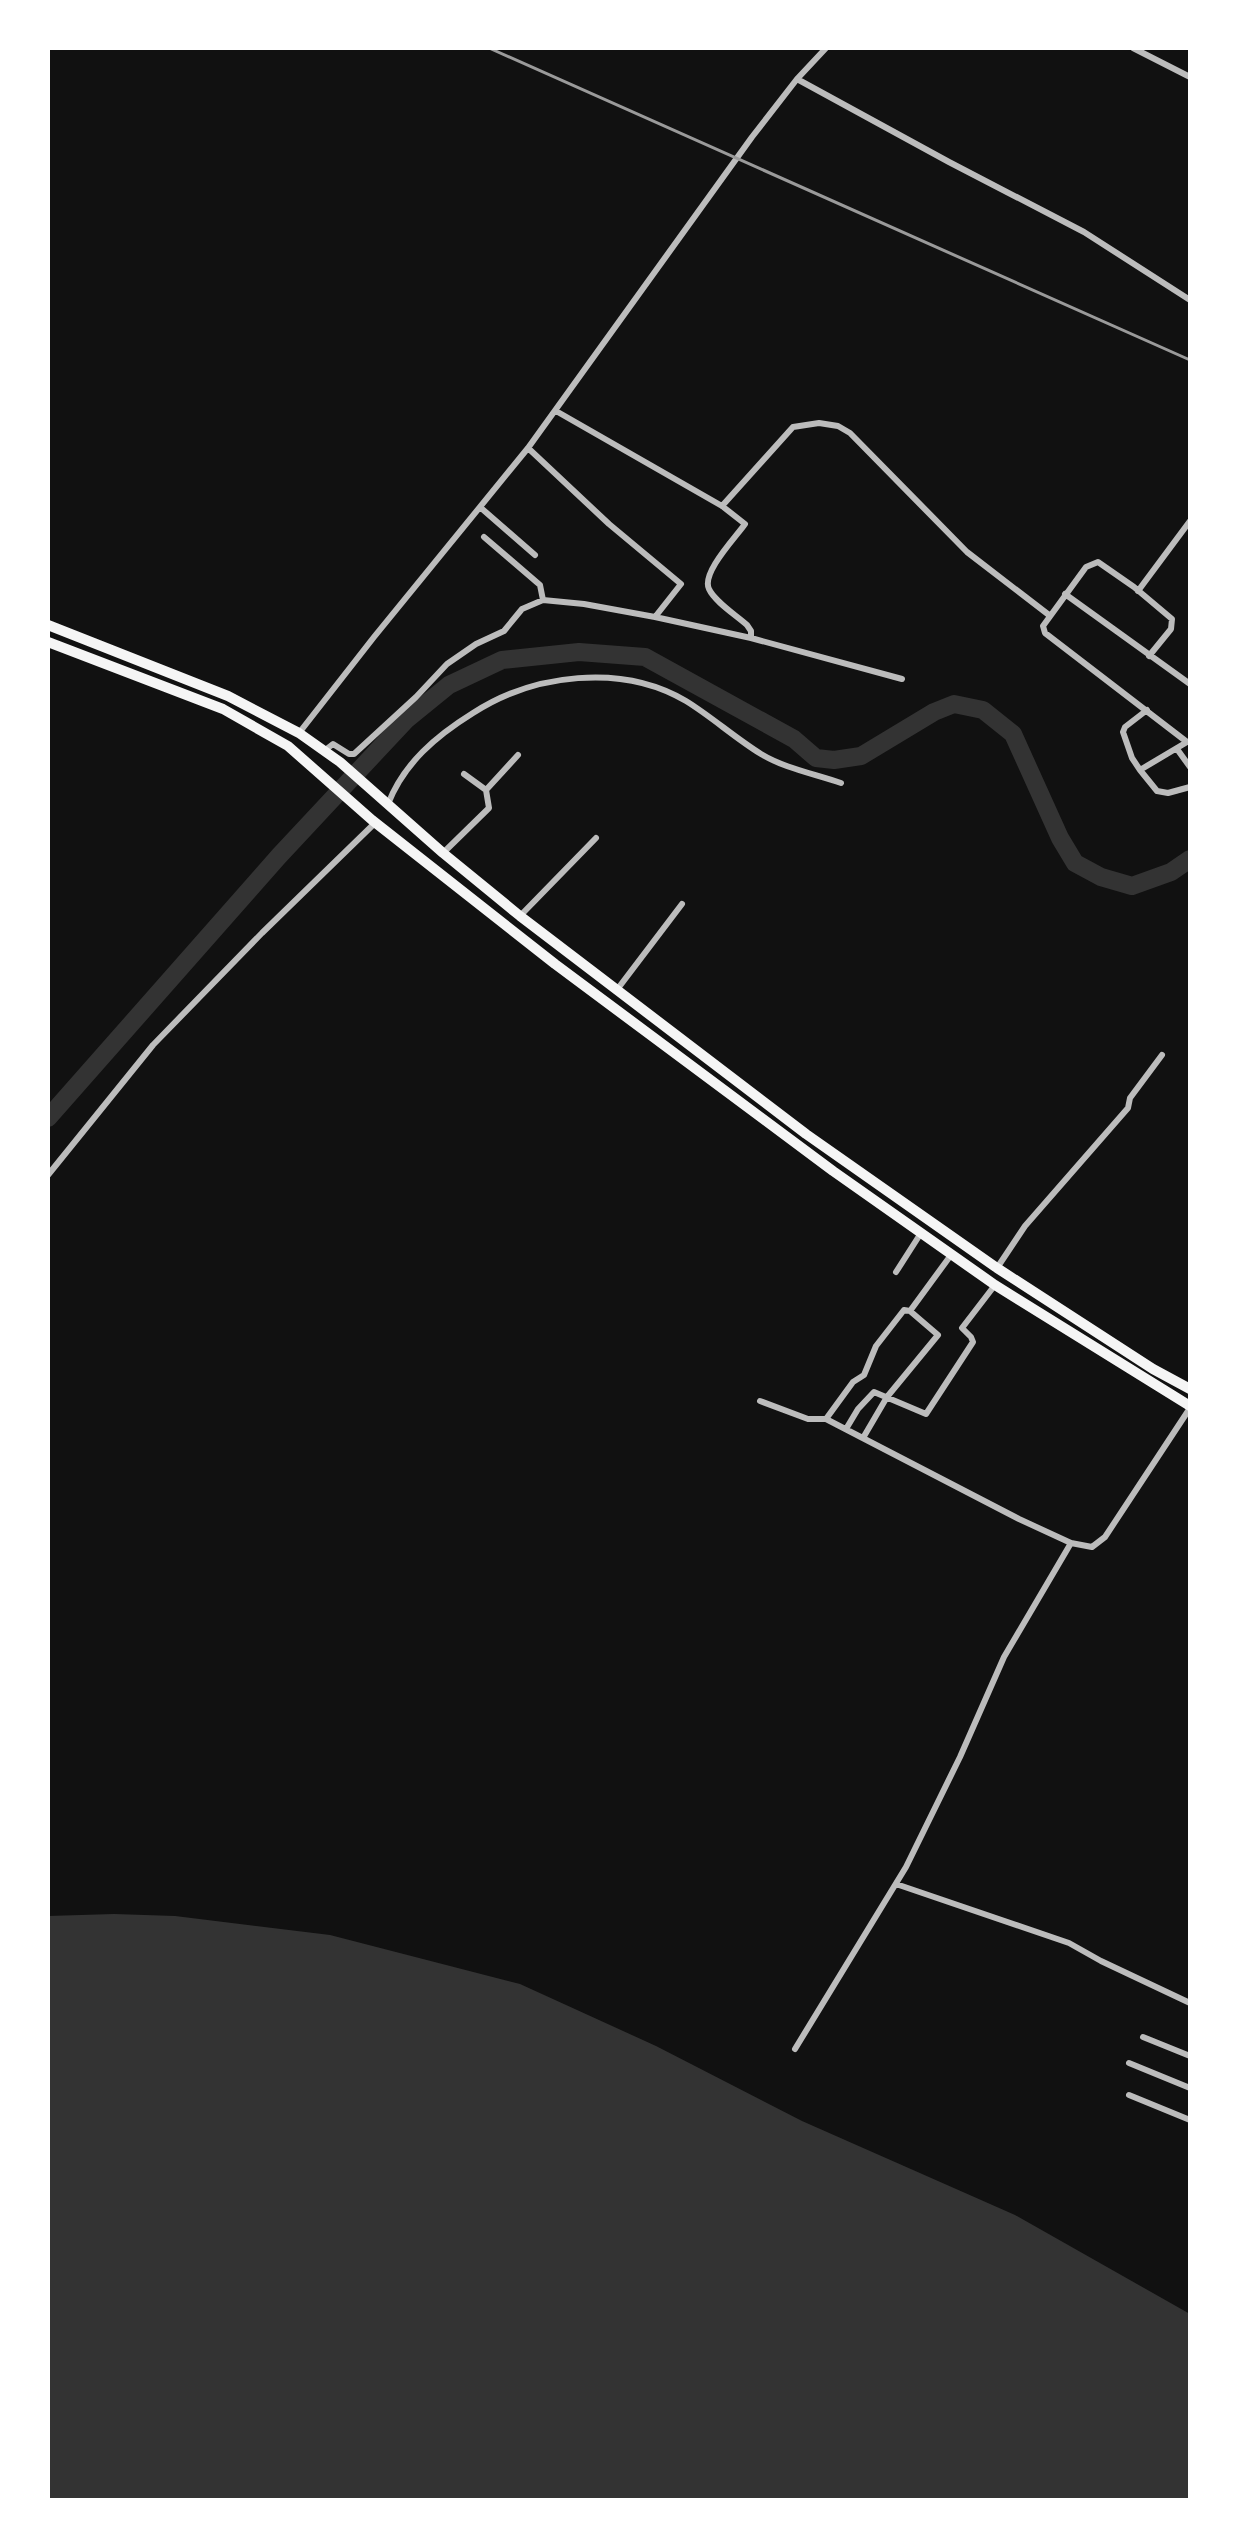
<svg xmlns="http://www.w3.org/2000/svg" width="1238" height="2548" viewBox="0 0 1238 2548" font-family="Overpass,sans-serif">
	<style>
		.water { fill: #333 }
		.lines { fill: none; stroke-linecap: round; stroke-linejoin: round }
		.river { stroke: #333; stroke-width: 18 }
		.minor { stroke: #bcbcbc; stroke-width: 6 }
		.trunk { stroke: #f5f5f5; stroke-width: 10 }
		.rail { stroke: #9a9a9a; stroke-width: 3 }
	</style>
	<rect width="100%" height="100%" fill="#111"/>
	<path class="water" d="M114 1914 175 1916 330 1935 520 1984 656 2046 802 2121 1015 2215 1190 2314V2500H48V1916Z"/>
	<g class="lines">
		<path class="river" d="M48 1118 279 856 406 720 449 685 502 660 579 652 645 657 794 739 816 758 834 760 861 756 934 712 954 704 983 710 1013 734 1060 838 1075 863 1101 877 1132 886 1171 872 1190 859"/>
		<path class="minor" d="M1133 48 1190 77
			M797 79 949 162 1084 232 1190 300
			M528 448 609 524 681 584 655 617
			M722 506 793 427 819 423 838 426 850 433 967 552 1049 615
			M481 508 535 555
			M484 537 540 585 543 600
			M1138 591 1190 521
			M1065 594 1190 684
			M751 638 902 679
			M1147 710 1125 727 1123 732 1132 758 1140 770 1187 742 1045 633 1043 626 1086 567 1098 562 1134 587 1172 619 1171 629 1149 656
			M299 733 374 637 528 448 752 137 797 79 826 48
			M1177 749 1190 767
			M324 751 333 744 349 754H354L416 697 447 664 476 644 504 631 522 609 543 600 584 604 655 617 751 638V631L747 625C736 615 715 602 709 589 701 573 736 537 745 524L722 506 556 411
			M1140 770 1157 791 1168 793 1190 787
			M486 790 518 755
			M388 804C404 763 436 736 473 713 533 674 622 663 686 701 712 717 735 738 761 754 784 768 815 774 841 783
			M443 853 489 808 486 790 464 774
			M520 916 596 838
			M616 991 682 904
			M48 1175 153 1045 262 933 376 822
			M997 1268 1025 1226 1128 1108 1130 1098 1162 1055
			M896 1272 921 1233
			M760 1401 808 1419H826L1019 1519 1071 1543 1092 1547 1105 1537 1190 1408
			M826 1419 853 1382 864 1375 876 1346 904 1310 910 1311 951 1255
			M846 1429 858 1409 874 1392 926 1414 973 1342 971 1337 962 1328 995 1285
			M863 1438 887 1397 938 1335 910 1311
			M896 1884 1069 1943 1101 1961 1190 2003
			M1143 2037 1190 2056
			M795 2049 906 1867 960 1757 1004 1657 1071 1543
			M1129 2063 1190 2088
			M1129 2095 1190 2120"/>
		<path class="trunk" d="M48 625 228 696 299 733 340 762 443 853 520 916 806 1134 997 1268 1153 1369 1190 1389
			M48 642 223 709 288 746 372 820 555 964 833 1171 995 1285 1190 1406"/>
		<path class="rail" d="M489 48 1190 360"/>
	</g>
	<rect width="1238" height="2548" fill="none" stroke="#ffffff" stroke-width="100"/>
</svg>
